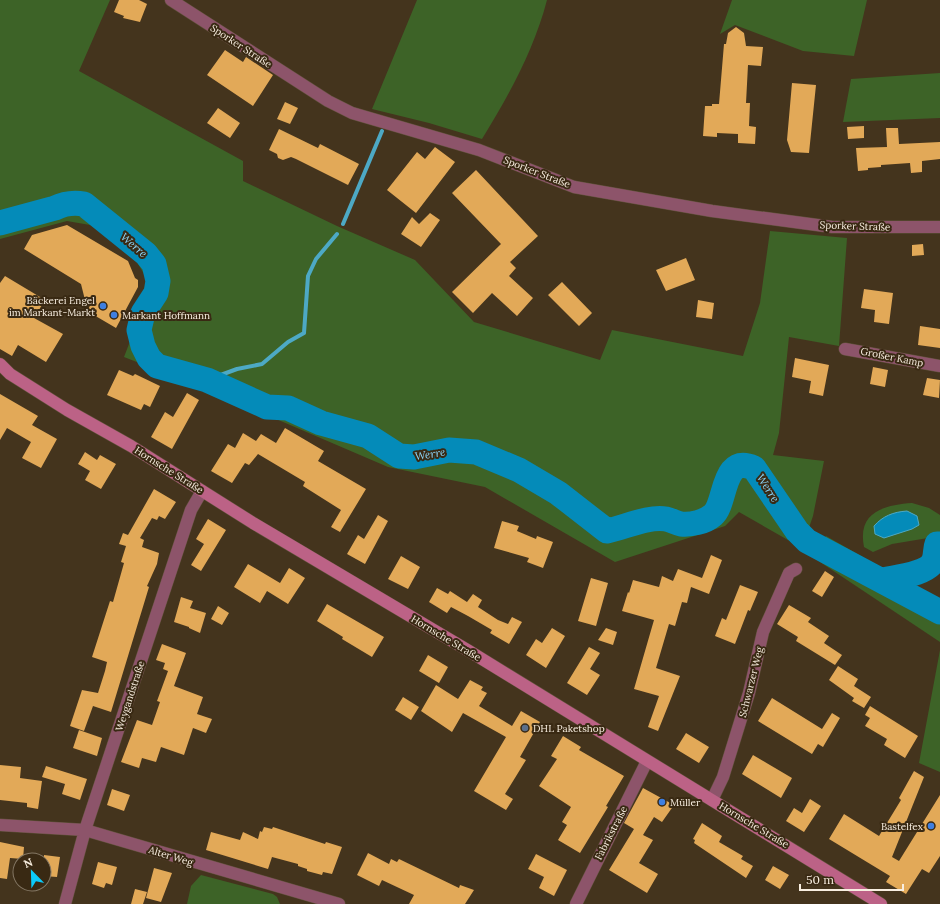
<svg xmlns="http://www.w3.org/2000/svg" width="940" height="904" viewBox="0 0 940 904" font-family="Lora,serif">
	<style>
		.green { fill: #3d6327 }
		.water { fill: #048bb9; stroke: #4da9c5 }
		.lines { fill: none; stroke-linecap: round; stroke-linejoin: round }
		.stream { stroke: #4da9c5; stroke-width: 4 }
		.river { stroke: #048bb9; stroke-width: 25 }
		.building { fill: #e2a958 }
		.street-casing { stroke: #61523c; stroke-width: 13 }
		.secondary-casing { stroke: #61523c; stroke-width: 13 }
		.street { stroke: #8d546a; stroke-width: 12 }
		.secondary { stroke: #bc6286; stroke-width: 12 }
		.shop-dot { fill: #3f7fe0; stroke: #392913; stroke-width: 1.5 }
		.service-dot { fill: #5c6f8a; stroke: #392913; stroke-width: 1.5 }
		.labels { text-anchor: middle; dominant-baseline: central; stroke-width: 4; stroke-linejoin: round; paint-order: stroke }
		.street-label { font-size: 10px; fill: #f8eee0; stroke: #392913 }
		.poi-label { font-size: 10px; fill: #f8eee0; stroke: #392913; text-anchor: start }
		.water-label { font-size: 11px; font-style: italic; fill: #8bd5f9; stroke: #392913 }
	</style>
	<rect width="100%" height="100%" fill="#44341d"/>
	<path class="green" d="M0 0H110L79 71 243 161V181L337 226 415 260 474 322 600 360 612 330 743 356 760 303 770 231 847 238 839 346 789 337 779 433 773 455 824 461 813 516 802 548 739 512 725 526 615 562 485 487 388 467 206 389 214 374 203 388 124 357 139 318 147 279 126 244 90 225 67 221 0 239Z
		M417 0H547C534 50 509 95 482 139L429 123 372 109Z
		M732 0H867L854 56 803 51 735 25 720 34Z
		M940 73V118L843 122 851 79Z
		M912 503 929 508 940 515V544H937L928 538 892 544 873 552 864 547C857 512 884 505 912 503Z
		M826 536 940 601V642L814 558Z
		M940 650V772L919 763Z
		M201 875 273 894 277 897 280 904H187L191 886Z"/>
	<path class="water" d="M907 511 917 516 919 525 912 529 884 538 875 534 874 526C883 516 893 512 907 511Z"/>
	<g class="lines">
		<path class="stream" d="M343 224 382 131
			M207 380 237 369 262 364 288 342 304 333 308 276 316 259 337 234"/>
		<path class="river" d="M0 223 55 208C65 203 73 202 84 204L146 254 154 264 158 281 156 293 143 313 139 330 143 346 149 358 157 366 207 380 267 407 288 408 321 423 368 436 399 456 414 457 449 450 476 452 519 470 558 493 607 531C626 527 648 516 666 519 671 520 676 523 681 524 691 525 705 522 713 515 727 503 721 454 754 468L797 531 807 541 940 612
			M883 580C896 577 929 574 934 560 936 555 935 549 937 544H940"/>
	</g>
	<path class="building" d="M119 0H139L147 4 140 22 123 18 124 16 114 12Z
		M736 27 744 33 746 46 763 47 761 66 748 65 746 103H750L749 126 756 127 755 144 738 143V134L717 133V137L703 136 705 106H712V104H719L724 44H726L728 33Z
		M225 50 243 62 246 57 273 75 253 106 207 75Z
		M792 83 816 85 809 153 791 152 787 140Z
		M285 102 298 108 290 124 277 119Z
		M218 108 240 123 230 138 207 123Z
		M864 126V138L848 139 847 127Z
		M886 128H898L899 144 940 142V159L922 161V172L911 173 910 163 881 165V167L868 168V170L858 171 856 148 887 147Z
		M279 129 318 148 320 144 359 164 348 185 296 159 291 157 283 160 278 158 277 154 269 150Z
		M435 147 455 162 416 213 387 190 417 152 425 159Z
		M476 170 538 236 510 262 516 268 509 276 533 298 517 316 492 293 473 313 452 292 501 244 452 193Z
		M430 213 440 220 421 247 401 234 412 217 419 224Z
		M67 225 128 261 135 278 138 280V287L116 328 87 311 91 304 85 300 81 284 24 249 32 235Z
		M923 244 924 255 912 256V245Z
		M686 258 695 280 666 291 656 270Z
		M5 276 45 300 34 318 63 334 46 362 18 345 12 356 0 349V283Z
		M562 282 592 313 579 326 548 295Z
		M864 289 893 293 889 324 874 322 875 310 861 308Z
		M698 300 714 303 712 319 696 317Z
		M920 326 940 329V348L918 345Z
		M795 358 829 365 823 396 809 393 811 381 792 377Z
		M873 367 888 370 885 387 870 384Z
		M119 370 133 376 135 374 160 386 150 407 144 404 141 410 107 395Z
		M927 378 940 380 939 398 923 395Z
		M187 393 199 400 172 449 151 437 165 412 173 417Z
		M0 394 38 416 32 425 57 439 41 468 22 458 31 442 7 428 0 440Z
		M285 428 324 451 318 461 366 489 340 532 331 527 341 510 303 486 305 482 258 454 249 465 245 463 232 483 211 471 228 444 235 448 243 433 256 441 261 434 276 443Z
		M85 452 97 460 100 455 116 464 101 489 85 480 90 471 78 464Z
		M154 489 176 502 165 519 159 516 157 520 152 518 140 538 144 540 142 547 159 553 157 564 147 586 149 587 111 712 93 706 84 731 70 726 82 690 98 693 105 671 107 662 92 657 110 601 113 602 124 563 121 562 126 546 119 544 123 533 128 535Z
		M378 515 388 521 365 564 347 554 358 535 364 539Z
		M208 519 226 530 201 571 191 565 204 544 196 539Z
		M502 521 519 526 517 531 536 539 537 536 553 542 543 568 527 562 529 558 494 548Z
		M711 555 722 560 709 594 691 587 687 603 682 602 675 626 669 624 656 668 680 676 658 731 648 727 659 696 634 689 654 620 622 611 628 592 629 593 633 580 659 587 662 576 673 581 678 569 702 578Z
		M401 556 420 567 408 589 388 579Z
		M248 564 280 583 289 568 305 578 288 604 267 591 260 603 234 587Z
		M825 571 834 577 822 597 812 591Z
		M591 578 608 583 596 626 578 621Z
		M740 585 758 592 750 611 748 610 735 644 715 636 722 618 726 620Z
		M437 588 448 594 450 591 467 602 473 594 482 600 478 607 498 620 508 624 512 617 522 622 509 644 490 633 492 630 468 616 451 607 447 613 429 602Z
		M181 597 193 601 190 608 206 613 200 633 189 628V627L174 622Z
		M327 604 384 637 372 657 342 639 343 637 317 621Z
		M789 605 811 618 808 622 829 636 824 643 842 655 835 665 796 641 798 637 777 624Z
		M218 606 229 613 222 625 211 619Z
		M552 628 565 636 546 668 526 655 536 639 542 643Z
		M606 628 617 632 613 645 598 640Z
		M162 644 186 653 174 686 203 697 197 714 212 719 206 733 193 728 184 755 161 747 156 762 142 758 139 768 121 762 137 720 152 725 160 702 157 701 168 671 163 669 165 663 156 660Z
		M589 647 600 653 590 669 600 675 587 695 567 683Z
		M428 655 448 667 439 683 419 671Z
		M838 666 858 679 854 686 871 697 864 708 852 701 854 698 829 680Z
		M470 680 483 687 481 690 487 693 479 706 512 726 521 711 540 722 520 757 526 760 505 794 513 799 506 810 474 791 506 737 463 713 452 732 421 711 436 685 458 699Z
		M403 697 419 707 411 720 395 710Z
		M772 698 822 729 832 713 840 718 823 747 818 744 812 754 758 721Z
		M870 706 918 736 905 758 884 745 887 739 865 726 870 718 865 715Z
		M79 730 102 738 97 756 73 748Z
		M686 733 709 747 699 763 676 749Z
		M563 736 581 747 579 750 624 776 606 806 608 807 580 853 558 840 567 825 562 822 571 807 539 786 557 759 551 756Z
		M753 755 792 778 781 798 742 774Z
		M0 765 21 767 20 778 42 781 38 809 27 807V803L0 800Z
		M46 766 87 779 80 800 62 794 65 784 42 777Z
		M914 771 924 777 892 857 899 861 940 795V856L929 873 922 869 906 894 886 882 890 876 829 839 844 814 879 836 901 800 899 798Z
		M643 788 674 805 662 822 654 817 643 835 653 840 639 863 658 874 647 893 609 870 634 829 624 823Z
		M112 789 130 795 124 811 107 805Z
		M810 799 821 806 804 832 786 821 794 808 802 813Z
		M702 823 722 836 719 842 743 856 741 859 753 866 746 878 694 843 695 840 693 839Z
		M264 827 272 829 273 827 325 844 326 842 342 847 332 874 323 872 322 875 307 871V869L298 866V864L272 857 268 869 206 850 211 832 240 840 243 832 258 839 260 831 262 832Z
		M0 842 24 847 23 859 10 858 7 879 0 878Z
		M368 853 389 864 391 859 397 862 399 859 459 888 460 885 474 890 465 904H409L414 895 382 880 379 886 357 875Z
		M536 854 567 870 554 896 539 888 544 877 528 869Z
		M44 855 60 857 57 877 44 876Z
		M98 862 117 867 112 885 106 883 104 888 92 884Z
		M773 866 789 875 780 889 765 880Z
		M154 868 172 873 161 902 146 898Z
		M135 889 147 892 143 904H131Z"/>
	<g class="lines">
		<g class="street-casing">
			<path id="street" d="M171 0 328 101 352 113 479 150 574 187 712 211 832 227H940
				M845 349 940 366
				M712 800 723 777 749 693 763 632 789 573 796 569
				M0 825 85 830 339 904
				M65 904 85 830 191 510 202 491
				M576 904 647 761"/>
		</g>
		<g class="secondary-casing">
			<path id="secondary" d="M0 364 10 374 67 410 131 446 253 523 469 651 881 904"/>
		</g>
		<use href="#street" class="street"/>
		<use href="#secondary" class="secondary"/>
	</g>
	<g class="shop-dot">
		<circle cx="103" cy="306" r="4"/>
		<circle cx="114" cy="315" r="4"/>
		<circle cx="662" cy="802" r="4"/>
		<circle cx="931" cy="826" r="4"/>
	</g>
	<circle class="service-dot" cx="525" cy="728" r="4"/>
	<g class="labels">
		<g class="street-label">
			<text transform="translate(241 46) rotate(33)">Sporker Straße</text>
			<text transform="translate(537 172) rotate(21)">Sporker Straße</text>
			<text transform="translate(855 226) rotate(2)">Sporker Straße</text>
			<text transform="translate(892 357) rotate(11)">Großer Kamp</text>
			<text transform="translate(169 470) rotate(32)">Hornsche Straße</text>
			<text transform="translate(446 638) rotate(31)">Hornsche Straße</text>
			<text transform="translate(751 682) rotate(-76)">Schwarzer Weg</text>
			<text transform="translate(130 696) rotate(-72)">Weygandstraße</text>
			<text transform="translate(754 825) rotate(31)">Hornsche Straße</text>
			<text transform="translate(611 833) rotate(-63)">Fabrikstraße</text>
			<text transform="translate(171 856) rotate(17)">Alter Weg</text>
		</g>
		<g class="poi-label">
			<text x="95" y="300" text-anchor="end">Bäckerei Engel<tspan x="95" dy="12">im Markant-Markt</tspan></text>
			<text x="122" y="315">Markant Hoffmann</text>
			<text x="533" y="728">DHL Paketshop</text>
			<text x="670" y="802">Müller</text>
			<text x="923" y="826" text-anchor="end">Bastelfex</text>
		</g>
		<g class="water-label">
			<text transform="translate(134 245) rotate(41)">Werre</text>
			<text transform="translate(430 454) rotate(-9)">Werre</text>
			<text transform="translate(768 488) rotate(57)">Werre</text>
		</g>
	</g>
	<g transform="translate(32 872) rotate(337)"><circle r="19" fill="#392913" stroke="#857865"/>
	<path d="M0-3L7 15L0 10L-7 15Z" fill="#0ccafa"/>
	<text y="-6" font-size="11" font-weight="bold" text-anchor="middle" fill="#f8eee0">N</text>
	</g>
	<path d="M800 884v6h103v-6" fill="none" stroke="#f8eee0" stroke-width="2"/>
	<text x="806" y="884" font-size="12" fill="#f8eee0" stroke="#392913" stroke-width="3" paint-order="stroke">50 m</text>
</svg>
